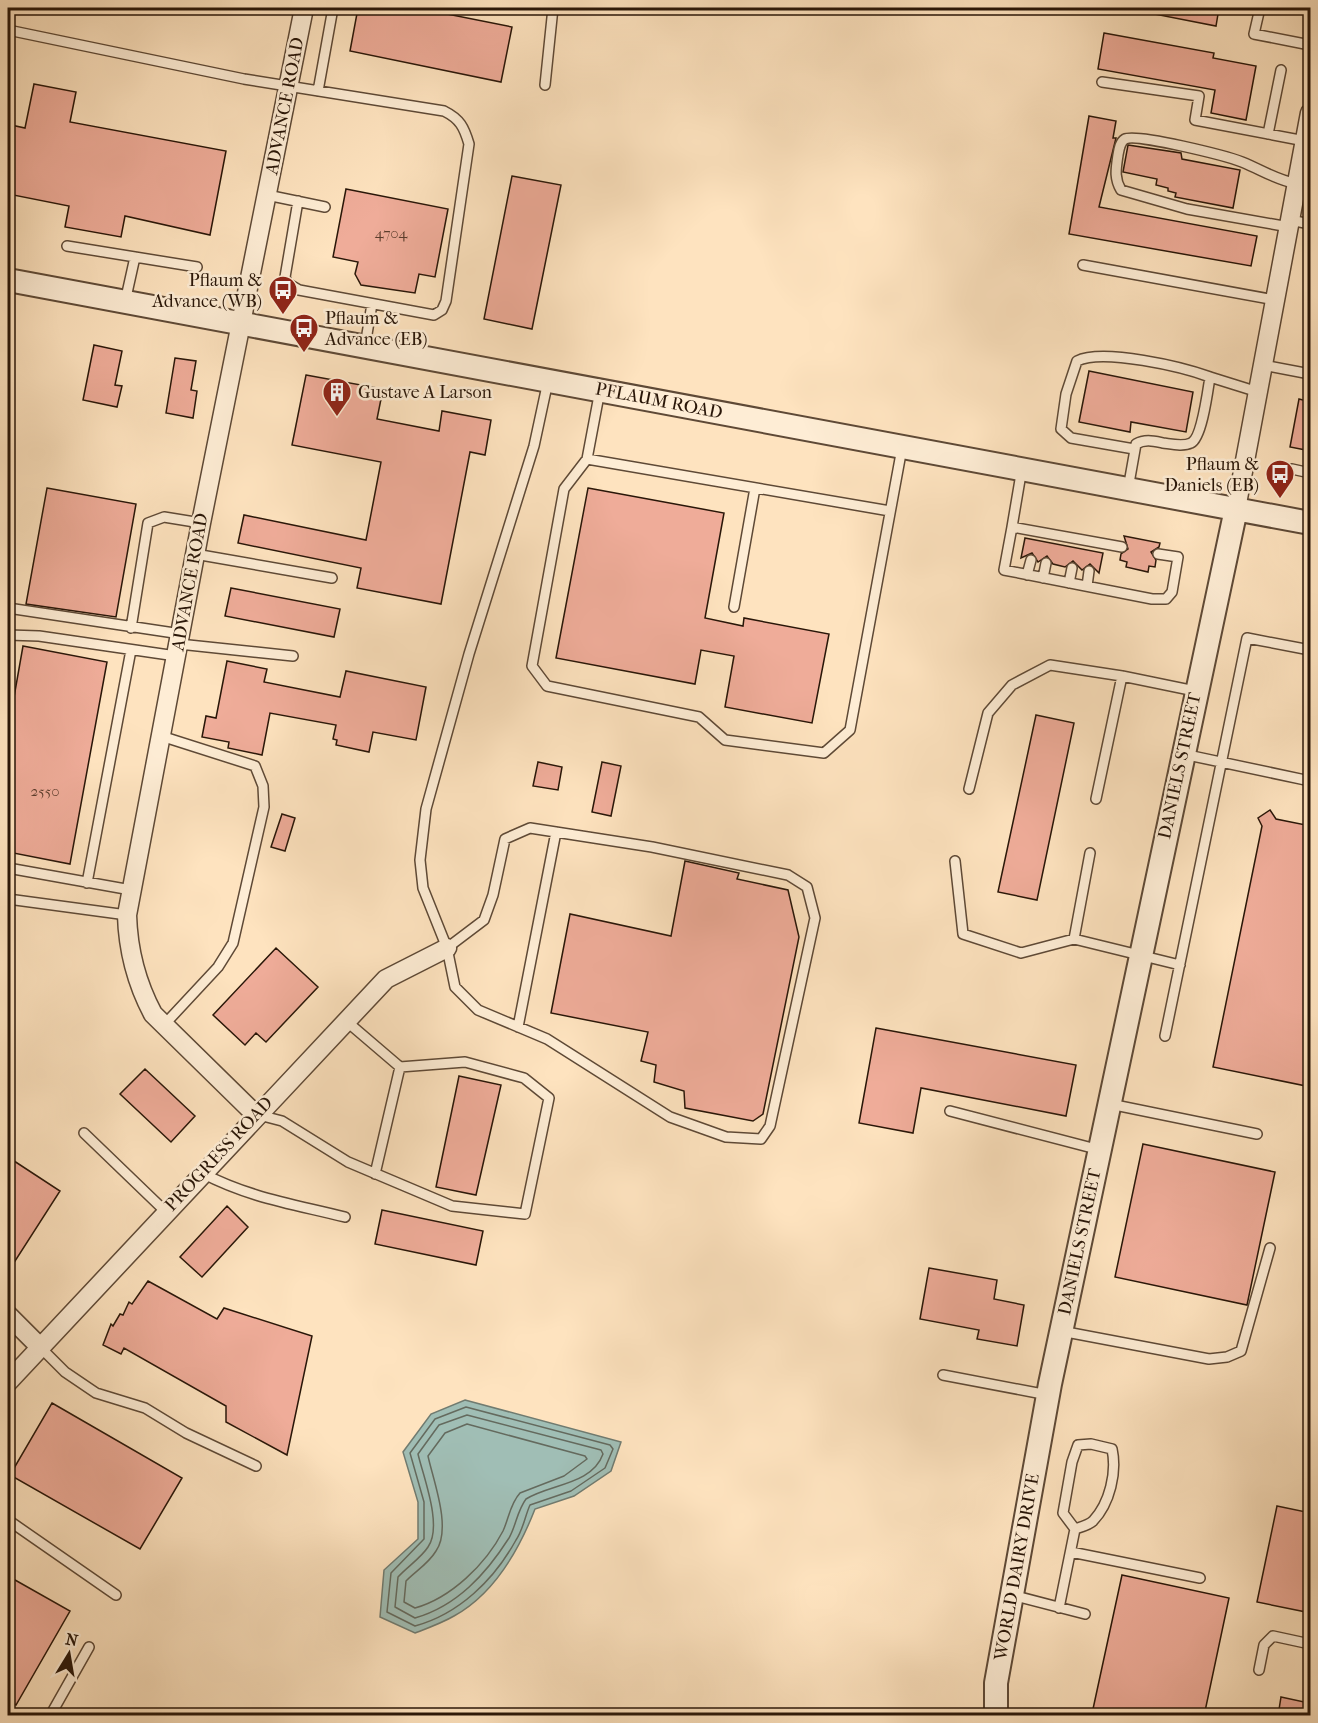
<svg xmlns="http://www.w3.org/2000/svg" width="1318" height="1723" viewBox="0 0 1318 1723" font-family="'IM FELL French Canon',serif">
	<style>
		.water { fill: #a0beb5; stroke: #707b70; stroke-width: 1.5 }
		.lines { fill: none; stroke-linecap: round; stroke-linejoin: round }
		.shore { stroke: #646a5e; stroke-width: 1.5 }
		.building { fill: #efac99; stroke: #291608; stroke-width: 1.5 }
		.service-casing { stroke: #5e4936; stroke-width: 12 }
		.minor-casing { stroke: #5e4936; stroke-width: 21 }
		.tertiary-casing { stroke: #5e4936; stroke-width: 26 }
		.service { stroke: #feedd5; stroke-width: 9 }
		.minor { stroke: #feedd5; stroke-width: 18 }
		.tertiary { stroke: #feedd5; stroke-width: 22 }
		.labels { text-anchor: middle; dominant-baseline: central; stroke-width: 5; stroke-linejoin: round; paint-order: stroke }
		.number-label { font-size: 15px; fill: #5a3c2c }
		.street-label { font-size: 18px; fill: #291608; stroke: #feedd5 }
		.poi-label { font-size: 18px; fill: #291608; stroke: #feedd5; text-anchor: end }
	</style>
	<rect width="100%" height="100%" fill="#fee3bf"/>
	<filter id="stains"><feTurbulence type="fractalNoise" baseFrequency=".00333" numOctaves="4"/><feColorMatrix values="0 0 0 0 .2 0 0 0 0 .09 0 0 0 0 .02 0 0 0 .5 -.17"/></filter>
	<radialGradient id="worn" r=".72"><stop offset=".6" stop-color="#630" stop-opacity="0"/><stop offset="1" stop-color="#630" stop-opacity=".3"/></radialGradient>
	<path class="water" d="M465 1400 621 1442 611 1471 574 1496 535 1509C519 1550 494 1594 454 1616 442 1623 428 1628 415 1633L380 1617 384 1570 418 1539V1502L403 1452 431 1414Z"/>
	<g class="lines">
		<path class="shore" d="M466 1407 610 1445 613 1449 605 1468 571 1491 530 1505C525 1516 523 1530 516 1540 494 1580 459 1614 415 1626L387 1612 391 1573 424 1539V1502L410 1453 435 1419Z
			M467 1415 601 1450 603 1454C592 1485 549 1484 526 1499 517 1511 516 1526 509 1538 486 1574 457 1606 415 1618L395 1607 398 1577C407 1567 421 1558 428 1547 443 1526 423 1476 418 1454L439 1425Z
			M467 1424 585 1456 587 1459 564 1476 520 1493C510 1504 509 1518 503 1531 486 1564 451 1598 415 1608L404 1602 406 1581C416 1571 429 1563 436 1551 452 1528 433 1480 428 1456L445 1433Z"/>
	</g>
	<path class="building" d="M358 8H417L512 27 501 82 350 51Z
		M1149 8H1219L1216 26 1149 13Z
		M1104 33 1214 53 1213 58 1256 66 1246 120 1211 113 1215 90 1098 69Z
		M34 84 76 92 70 122 226 151 210 235 125 216 121 237 65 227 69 206 8 194V144L11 125 25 128Z
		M1089 116 1116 121 1113 138H1116L1099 207 1257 236 1251 266 1069 234Z
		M1128 145 1181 153 1182 159 1240 170 1233 208 1175 197 1176 193 1168 191V188L1156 185 1157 179 1123 172Z
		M512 176 561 185 532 329 484 319Z
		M346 189 448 209 435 277 419 274 415 293 361 285 355 274 358 262 333 257Z
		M94 345 122 351 115 385 122 386 117 407 83 400Z
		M175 358 196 361 191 390 197 391 193 418 166 413Z
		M1089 371 1193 392 1186 432 1131 422 1130 432 1079 422Z
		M306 375 383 389 377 419 439 431 442 411 491 420 485 455 470 452 441 604 357 588 361 568 238 543 244 515 366 540 381 462 292 445Z
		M1299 399 1311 402V451L1290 447Z
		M47 488 136 504 116 617 26 604Z
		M588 488 724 513 705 618 743 626 744 618 829 634 812 723 725 707 734 656 701 650 695 684 556 658Z
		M1124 536 1160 543 1159 547 1151 552 1156 560 1155 567 1149 566 1148 572 1126 567 1127 562 1120 560 1121 554 1128 549Z
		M1025 538 1103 553 1099 573 1090 564 1082 570 1073 561 1065 567 1053 564 1047 556 1038 562 1032 553 1021 558Z
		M231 588 340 609 334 637 225 616Z
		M23 646 107 662 70 864 8 852V731Z
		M227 661 267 669 264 682 340 697 346 671 426 687 416 740 373 732 369 752 336 745 337 740 333 739 336 725 270 713 262 755 228 748 229 742 202 737 206 716 216 718Z
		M1036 715 1074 723 1037 900 998 892Z
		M538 762 562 767 558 790 533 786Z
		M602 762 621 766 611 816 592 812Z
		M1270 810 1276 819 1311 826V1087L1213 1067 1262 826 1258 818Z
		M282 814 295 818 285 851 271 847Z
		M685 861 739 873 737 879 788 890 799 937 763 1114 753 1121 685 1108 684 1091 654 1082 656 1065 641 1061 648 1032 551 1013 570 914 671 936Z
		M276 948 318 987 266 1042 256 1033 245 1045 213 1015Z
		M876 1028 1076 1065 1066 1116 921 1088 913 1133 859 1123Z
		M145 1069 195 1116 171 1142 120 1094Z
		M459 1076 501 1085 476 1195 436 1187Z
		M1143 1144 1275 1172 1247 1305 1115 1277Z
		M8 1157 60 1191 8 1272Z
		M227 1206 248 1227 202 1277 180 1257Z
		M382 1210 483 1231 476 1265 375 1244Z
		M929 1268 997 1280 994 1299 1024 1305 1017 1346 977 1339 979 1330 920 1319Z
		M148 1281 217 1319 224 1308 312 1336 287 1455 226 1422V1406L124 1348 121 1354 103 1345 111 1324 113 1326 120 1314 123 1315 129 1302 132 1304Z
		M52 1403 182 1478 140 1549 10 1475Z
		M1277 1506 1311 1513V1613L1257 1602Z
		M1122 1575 1229 1598 1204 1716H1106L1107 1712 1093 1709Z
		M8 1576 70 1611 16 1705 8 1701Z
		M1281 1697 1309 1703 1306 1716H1278Z"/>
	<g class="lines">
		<g class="service-casing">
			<path id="service" d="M1260 8 1254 34 1310 45
				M8 30 244 79 444 111C460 119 464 127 469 144L446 301 442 310 434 315 299 290 287 283 285 277 298 201
				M1102 82 1199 96 1195 120 1305 141
				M545 85 553 8
				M318 91 333 8
				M1268 134 1281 70
				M267 195 325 207
				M1290 220 1310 224
				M1289 227 1187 209 1121 190C1114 178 1116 169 1118 155 1119 149 1120 142 1125 139 1136 133 1227 156 1242 162 1262 170 1274 179 1297 184
				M67 246 197 267
				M1083 265 1275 300
				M125 302 135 257
				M365 346 372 304
				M1263 365 1310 374
				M1210 377 1258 392
				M600 390 587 459 564 489 532 666 547 686 699 717 725 740 824 753 850 730 902 448
				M587 459 890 511
				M1292 469 1310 473
				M1128 489 1136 444C1145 439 1153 441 1163 443 1171 444 1183 447 1191 443 1202 438 1208 389 1210 377 1183 367 1103 348 1077 361L1066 394 1061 429 1071 438 1134 449
				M1012 527 1022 468
				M1122 547 1012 527 1004 570 1152 599H1166L1172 592 1178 557 1158 554
				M195 554 332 578
				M1027 575 1031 560
				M1043 578 1046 563
				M1069 583 1072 568
				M1087 586 1089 571
				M734 607 755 488
				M8 608 181 634
				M131 628 148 523 164 517 201 523
				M8 635 39 636 176 656
				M179 644 293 656
				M161 736 255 766 263 786 264 807 233 943 218 967 164 1025
				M1183 754 1310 781
				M969 789 988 713 1012 685 1050 665 1122 676 1195 691
				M1096 799 1122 676
				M955 861 963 934 1021 953 1074 939 1180 965
				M8 868 131 890
				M87 883 131 650
				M8 899 127 915
				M1074 939 1090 853
				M447 948 484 920 493 895 505 839 530 828 652 847 788 875 807 887 815 918 770 1126 761 1139 726 1137 670 1117 547 1039 478 1010 455 987 447 948 423 888 420 860 426 809 469 654 534 446 548 381
				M518 1027 556 832
				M1165 1036 1247 638 1310 650
				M1110 1104 1257 1134
				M950 1111 1100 1150
				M259 1115 282 1121 348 1162 452 1206 525 1214 549 1098 524 1078 465 1062 400 1067 345 1020
				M84 1133 166 1212
				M202 1173C250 1198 293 1204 345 1217
				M375 1174 400 1067
				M1061 1331 1209 1359 1227 1357 1241 1351 1270 1248
				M40 1347 65 1372 96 1393 145 1408 186 1433 256 1466
				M943 1375 1048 1395
				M8 1520 116 1595
				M1071 1552 1200 1578
				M1012 1595 1085 1614
				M1059 1608 1075 1529 1063 1513 1072 1462 1078 1445 1091 1444 1112 1449C1117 1472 1110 1503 1093 1521 1089 1525 1081 1527 1075 1529
				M1259 1670 1264 1645 1273 1636 1310 1644
				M50 1716 89 1647"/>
		</g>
		<g class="minor-casing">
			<path id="minor" d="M1236 509 1310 113
				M256 1115 153 1014C137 984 128 950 127 915L201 523 304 8
				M8 1315 40 1347
				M8 1382 386 979 447 948"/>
		</g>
		<g class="tertiary-casing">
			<path id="tertiary" d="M8 280 1310 523
				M996 1716V1683L1050 1384 1236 509"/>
		</g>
		<use href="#service" class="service"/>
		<use href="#minor" class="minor"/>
		<use href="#tertiary" class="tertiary"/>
	</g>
	<defs>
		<g id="bus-pin" transform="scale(1.5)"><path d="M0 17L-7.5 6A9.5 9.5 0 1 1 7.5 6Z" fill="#8f2418" stroke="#feedd5"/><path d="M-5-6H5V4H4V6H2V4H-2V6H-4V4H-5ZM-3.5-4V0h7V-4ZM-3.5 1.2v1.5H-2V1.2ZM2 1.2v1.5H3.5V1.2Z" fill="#fff"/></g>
		<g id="building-pin" transform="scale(1.5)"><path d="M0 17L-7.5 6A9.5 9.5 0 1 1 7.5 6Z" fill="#8f2418" stroke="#feedd5"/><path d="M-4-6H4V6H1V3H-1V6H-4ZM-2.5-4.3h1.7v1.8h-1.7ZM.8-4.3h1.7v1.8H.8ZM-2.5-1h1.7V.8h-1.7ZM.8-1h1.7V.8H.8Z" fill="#fff"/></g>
	</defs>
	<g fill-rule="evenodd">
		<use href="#bus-pin" x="283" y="290"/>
		<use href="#bus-pin" x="304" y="328"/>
		<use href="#building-pin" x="337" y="392"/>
		<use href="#bus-pin" x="1280" y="474"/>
	</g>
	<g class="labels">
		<g class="number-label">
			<text x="391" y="233">4704</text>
			<text x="45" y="791">2550</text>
		</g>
		<g class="street-label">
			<text transform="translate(285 106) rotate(-79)">ADVANCE ROAD</text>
			<text transform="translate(659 401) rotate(11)">PFLAUM ROAD</text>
			<text transform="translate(190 582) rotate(-80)">ADVANCE ROAD</text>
			<text transform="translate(1180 766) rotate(-78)">DANIELS STREET</text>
			<text transform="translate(219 1154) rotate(-47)">PROGRESS ROAD</text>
			<text transform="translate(1080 1242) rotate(-78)">DANIELS STREET</text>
			<text transform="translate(1017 1567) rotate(-80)">WORLD DAIRY DRIVE</text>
		</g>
		<g class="poi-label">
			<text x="262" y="280">Pflaum &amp;<tspan x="262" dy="21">Advance (WB)</tspan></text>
			<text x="325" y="318" text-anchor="start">Pflaum &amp;<tspan x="325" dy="21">Advance (EB)</tspan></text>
			<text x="358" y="392" text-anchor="start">Gustave A Larson</text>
			<text x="1259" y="464">Pflaum &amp;<tspan x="1259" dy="21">Daniels (EB)</tspan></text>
		</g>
	</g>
	<rect width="1318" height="1723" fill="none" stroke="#fee3bf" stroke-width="30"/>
	<rect x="9" y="9" width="1300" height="1705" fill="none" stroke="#291608" stroke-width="3"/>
	<rect x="15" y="15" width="1288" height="1693" fill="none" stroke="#291608" stroke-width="1.5"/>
	<g transform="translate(69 1654) rotate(11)" stroke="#feedd5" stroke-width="4.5" paint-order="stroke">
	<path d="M0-4.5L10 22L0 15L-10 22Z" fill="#291608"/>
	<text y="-9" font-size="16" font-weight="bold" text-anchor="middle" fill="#291608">N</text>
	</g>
	<rect width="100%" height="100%" filter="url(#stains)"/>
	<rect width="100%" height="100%" fill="url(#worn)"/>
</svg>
